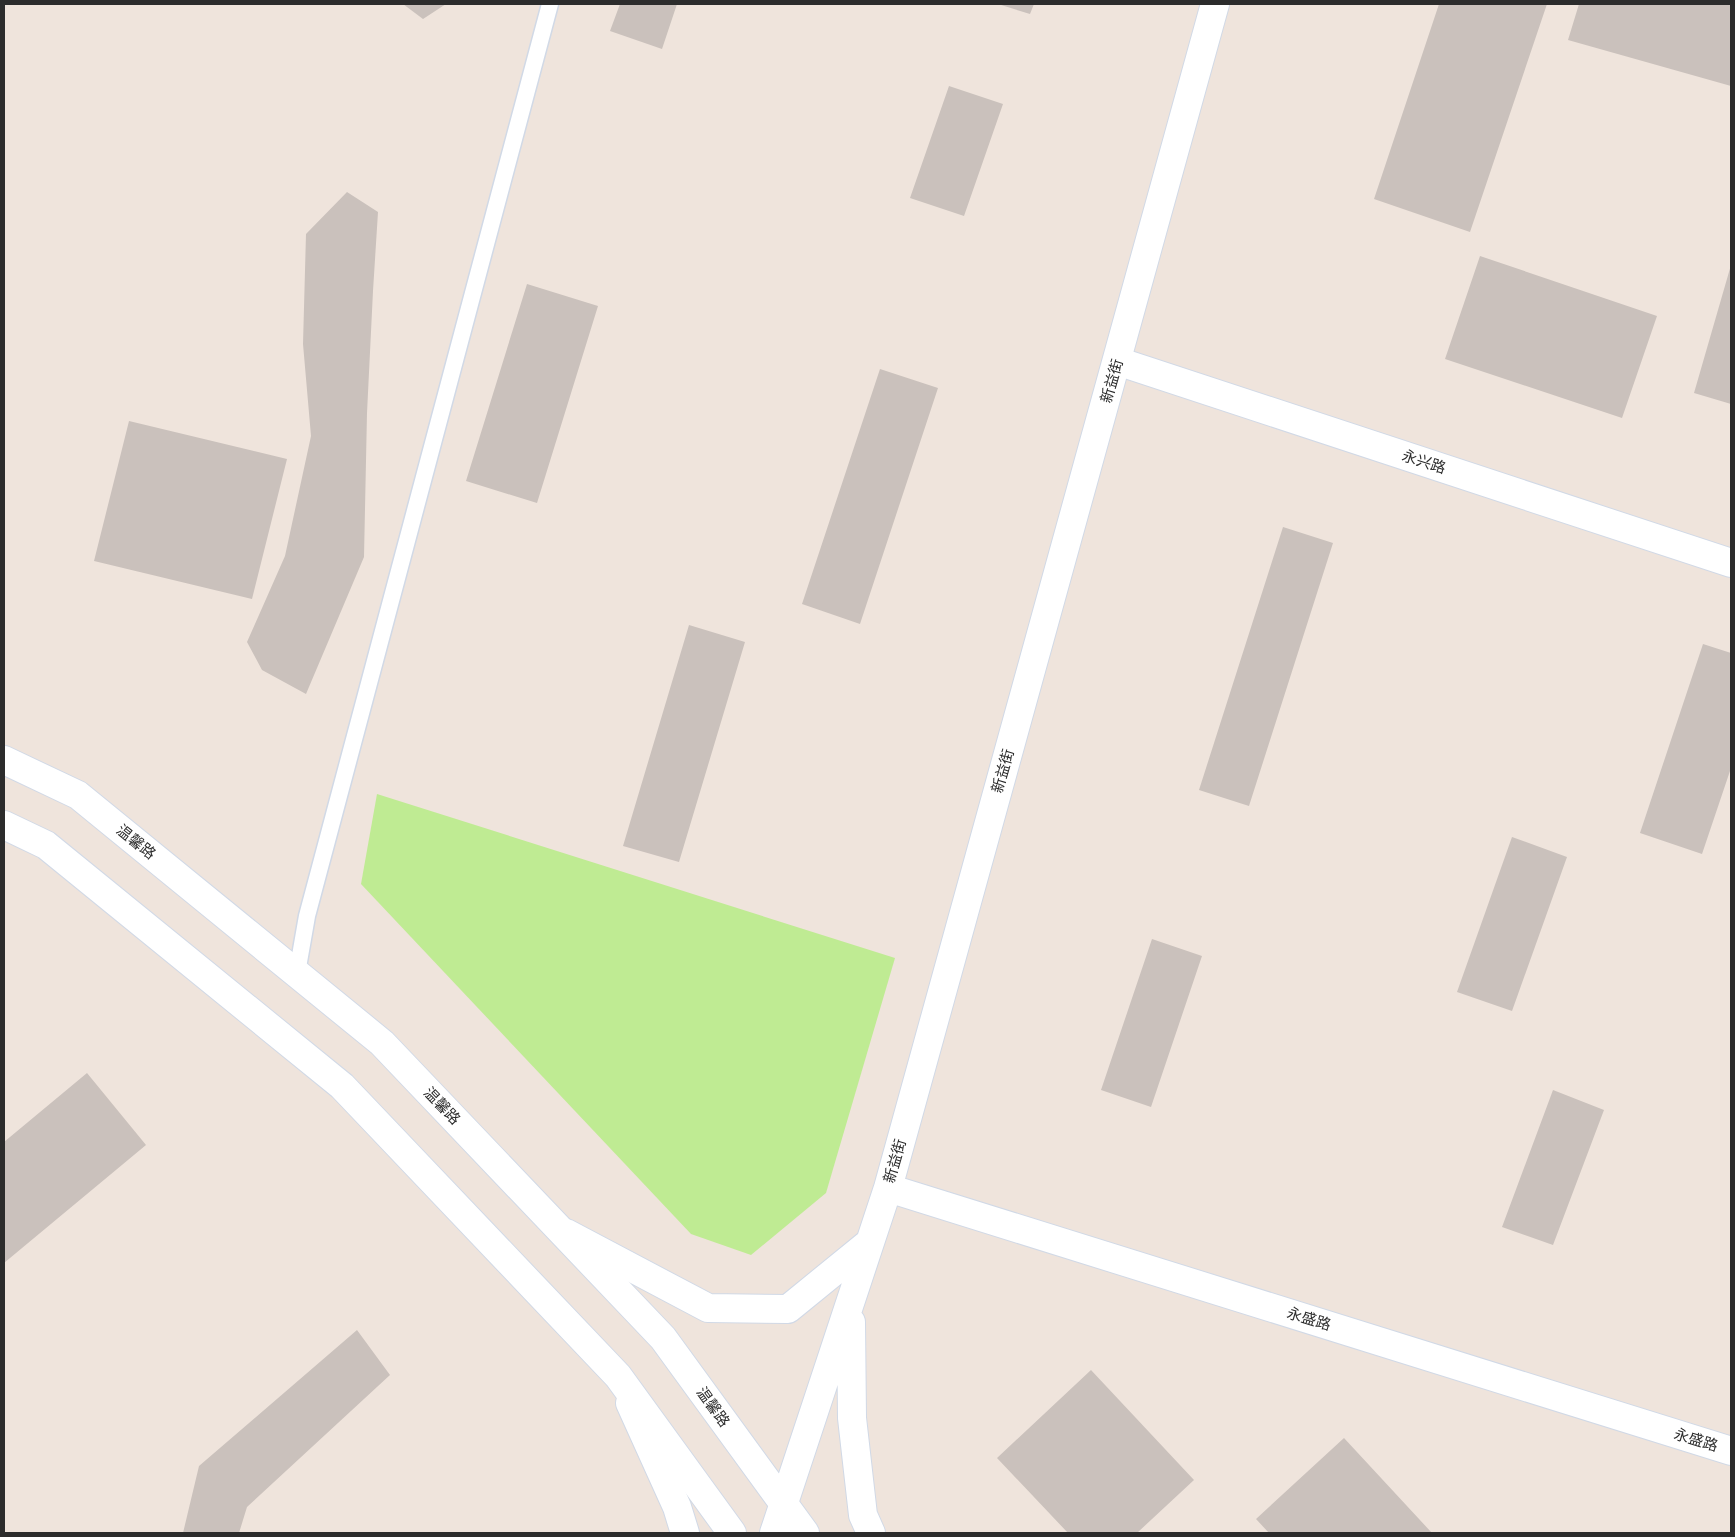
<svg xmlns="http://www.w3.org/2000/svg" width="1735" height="1537" viewBox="0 0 1735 1537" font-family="'Varela Round','Noto Sans SC',sans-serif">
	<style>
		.green { fill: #bfeb93 }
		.building { fill: #cac1bc }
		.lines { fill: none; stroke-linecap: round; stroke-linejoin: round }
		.service-casing { stroke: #d1d9e6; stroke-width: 19 }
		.minor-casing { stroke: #d1d9e6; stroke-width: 30 }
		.secondary-casing { stroke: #d1d9e6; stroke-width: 30 }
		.service { stroke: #fff; stroke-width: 16 }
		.minor { stroke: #fff; stroke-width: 28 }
		.secondary { stroke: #fff; stroke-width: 28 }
		.labels { text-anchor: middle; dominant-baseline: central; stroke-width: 4; stroke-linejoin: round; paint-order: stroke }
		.street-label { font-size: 15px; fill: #2c2c2c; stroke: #fff }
	</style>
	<rect width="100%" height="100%" fill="#efe4dc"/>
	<path class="green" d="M377 794 895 958 826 1193 751 1255 691 1234 361 884Z"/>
	<path class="building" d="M403 4H446L423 19Z
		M620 4H677L662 49 610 31Z
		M998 4H1034L1030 14Z
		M1439 4H1547L1470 232 1374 199Z
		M1579 4H1731V86L1568 40Z
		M949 86 1003 104 964 216 910 198Z
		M347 192 378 212 373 291 367 413 364 557 306 694 262 670 247 642 285 556 311 436 303 344 306 234Z
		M1480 256 1657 316 1622 418 1445 359Z
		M1731 265V404L1694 393Z
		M527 284 598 306 537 503 466 481Z
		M880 369 938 388 860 624 802 604Z
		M129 421 287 459 252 599 94 561Z
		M1283 527 1333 543 1249 806 1199 790Z
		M689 625 745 642 679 862 623 846Z
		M1703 644 1731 653V768L1702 854 1640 833Z
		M1512 837 1567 857 1512 1011 1457 992Z
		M1152 939 1202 956 1151 1107 1101 1090Z
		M87 1073 146 1145 4 1263V1142Z
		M1553 1090 1604 1110 1553 1245 1502 1227Z
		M357 1330 390 1375 247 1507 239 1533H183L199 1466Z
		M1091 1370 1194 1480 1137 1533H1068L997 1458Z
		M1344 1438 1432 1533H1269L1256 1519Z"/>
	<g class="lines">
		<g class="service-casing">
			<path id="service" d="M297 973 307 916 550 4"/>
		</g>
		<g class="minor-casing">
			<path id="minor" d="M1117 361 1731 563
				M888 1188 1731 1451
				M566 1233 708 1308 788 1309 869 1243
				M851 1322 852 1418 863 1515 871 1533
				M630 1403 677 1507 685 1533
				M774 1533 888 1188 1215 4"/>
		</g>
		<g class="secondary-casing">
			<path id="secondary" d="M4 760 78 795 382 1043 663 1338 805 1533
				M4 825 46 845 342 1086 618 1376 732 1533"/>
		</g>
		<use href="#service" class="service"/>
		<use href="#minor" class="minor"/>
		<use href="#secondary" class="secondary"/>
	</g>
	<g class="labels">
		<g class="street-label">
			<text transform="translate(1112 381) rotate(-74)">新益街</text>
			<text transform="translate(1424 462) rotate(18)">永兴路</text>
			<text transform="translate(1003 771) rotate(-74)">新益街</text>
			<text transform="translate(136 842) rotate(39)">温馨路</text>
			<text transform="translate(442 1106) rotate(46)">温馨路</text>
			<text transform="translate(895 1161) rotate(-74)">新益街</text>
			<text transform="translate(1309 1319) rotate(17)">永盛路</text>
			<text transform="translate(713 1407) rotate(54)">温馨路</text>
			<text transform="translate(1696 1440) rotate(17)">永盛路</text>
		</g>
	</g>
	<rect width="1735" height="1537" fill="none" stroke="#2c2c2c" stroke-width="10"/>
</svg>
